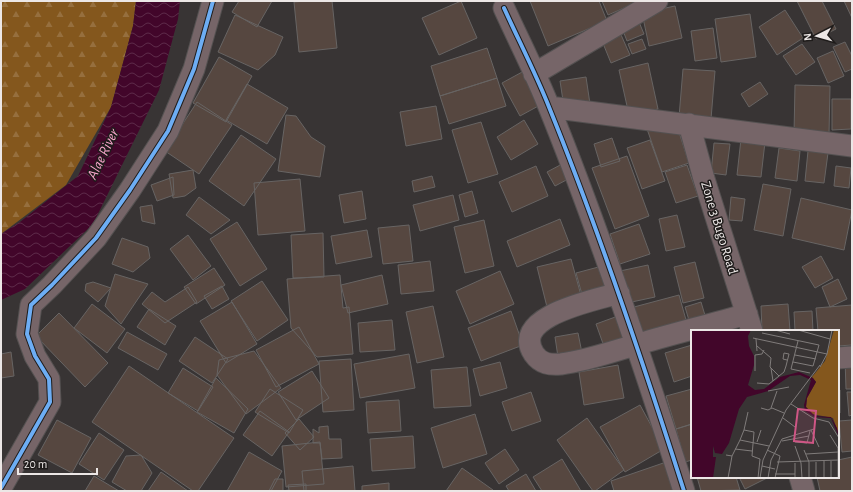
<svg xmlns="http://www.w3.org/2000/svg" width="853" height="492" viewBox="0 0 853 492" font-family="'Alegreya Sans',sans-serif">
	<style>
		.forest { fill: url(#forest-firs) }
		.water { fill: url(#water-waves) }
		.building { fill: #564740; stroke: #676463 }
		.lines { fill: none; stroke-linecap: round; stroke-linejoin: round }
		.street-casing { stroke: #545151; stroke-width: 23 }
		.street { stroke: #766568; stroke-width: 21 }
		.cycleway-casing { stroke: #1f1c1b; stroke-width: 6 }
		.cycleway { stroke: #6dadf4; stroke-width: 4 }
		.labels { text-anchor: middle; dominant-baseline: central; stroke-width: 3; stroke-linejoin: round; paint-order: stroke }
		.street-label { font-size: 14px; fill: #ece7e6; stroke: #1f1c1b }
		.water-label { font-size: 15px; font-style: italic; fill: #f9a7cd; stroke: #1f1c1b }
		.inset-road { fill: none; stroke: #807c7b; stroke-width: 1 }
		.view { fill: #cf5685; fill-opacity: 0.15; stroke: #cf5685; stroke-width: 2 }
		.inset-edge { fill: none; stroke: #ece7e6; stroke-width: 2 }
	</style>
	<defs>
		<pattern id="forest-firs" width="22" height="20" patternUnits="userSpaceOnUse"><rect width="22" height="20" fill="#84571d"/><path d="M5 1l3.5 6h-7zM16 11l3.5 6h-7z" fill="#966f3e"/></pattern>
		<pattern id="water-waves" width="16" height="10" patternUnits="userSpaceOnUse"><rect width="16" height="10" fill="#42062a"/><path d="M0 5q4-4 8 0t8 0" fill="none" stroke="#5d2a49"/></pattern>
	</defs>
	<rect width="100%" height="100%" fill="#383434"/>
	<path class="forest" d="M1 1H136L133 26 111 107 66 185 1 234Z"/>
	<path class="water" d="M136 1H180L178 19 159 90 93 224 25 289 1 300V234L20 222 78 176 111 107 133 26Z"/>
	<path class="building" d="M239 1H272L257 27 232 12Z
		M306 1H332L337 48 299 52 294 2Z
		M461 1 477 38 439 55 422 18Z
		M530 1H599L607 21 548 46Z
		M602 1H640L608 15Z
		M797 1H822L836 29 816 39Z
		M844 1H852V18Z
		M675 6 682 38 649 46 642 13Z
		M785 10 803 38 777 55 759 27Z
		M750 14 756 57 721 62 715 19Z
		M235 15 283 37 275 55 258 70 218 52Z
		M639 22 644 34 627 41 622 28Z
		M618 28 630 55 611 63 600 36Z
		M713 28 717 58 695 61 691 31Z
		M642 39 646 49 632 54 628 44Z
		M845 42 852 56V69L845 72 833 47Z
		M802 44 815 62 796 75 783 56Z
		M487 48 497 78 440 96 431 66Z
		M833 51 844 76 828 83 817 58Z
		M219 57 252 76 226 122 193 103Z
		M648 63 658 109 629 115 619 70Z
		M683 69 715 71 711 119 679 117Z
		M524 71 542 104 520 116 502 83Z
		M586 77 590 104 564 107 560 81Z
		M497 78 506 106 449 124 440 96Z
		M760 82 768 94 749 107 741 94Z
		M247 84 288 108 267 144 226 120Z
		M795 85 830 86 829 134H794Z
		M832 99H851V129L832 130Z
		M197 102 232 125 199 174 165 151Z
		M436 106 442 139 406 146 400 112Z
		M286 115 296 116 311 137 325 146 320 177 278 171Z
		M524 120 538 144 511 160 497 137Z
		M481 122 498 174 468 183 452 130Z
		M646 126H677L689 163 662 172Z
		M241 135 276 159 244 206 209 181Z
		M612 138 620 161 601 167 594 144Z
		M741 139 765 142 761 177 737 175Z
		M650 140 665 181 642 189 627 148Z
		M714 143 730 144 726 175 711 173Z
		M779 148 800 151 797 181 775 178Z
		M808 151 828 153 824 183 805 181Z
		M627 156 649 216 615 229 592 168Z
		M564 163 572 177 555 186 547 172Z
		M687 165 698 196 676 203 665 172Z
		M536 166 548 196 512 212 499 182Z
		M836 166 851 168 849 188 834 186Z
		M193 170 196 188 185 196 173 198 169 174Z
		M432 176 435 187 414 192 412 181Z
		M173 177 174 195 157 201 151 185Z
		M300 179 305 231 258 235 254 183Z
		M763 184 791 189 783 236 754 230Z
		M362 191 366 219 344 223 339 195Z
		M472 191 478 213 465 217 459 195Z
		M453 195 459 220 420 231 413 205Z
		M199 197 230 220 211 234 186 215Z
		M731 197 745 199 742 221 729 220Z
		M801 198 852 210 844 250 792 238Z
		M152 205 155 224 142 221 140 207Z
		M677 215 685 247 666 251 659 219Z
		M560 219 570 245 517 267 507 241Z
		M484 220 494 266 465 273 454 227Z
		M237 222 267 269 240 286 210 239Z
		M639 224 650 254 620 264 610 234Z
		M409 225 413 261 383 264 378 228Z
		M367 230 372 257 336 264 331 236Z
		M323 233 324 277 293 278 291 235Z
		M188 235 211 266 193 280 170 249Z
		M122 238 148 247 150 258 133 272 112 264Z
		M821 256 833 278 815 288 802 267Z
		M571 259 582 299 547 307 537 267Z
		M430 261 434 291 401 294 398 265Z
		M695 262 704 298 683 303 674 267Z
		M606 265 613 289 583 298 576 273Z
		M648 265 655 297 627 303 620 271Z
		M214 268 225 285 196 304 184 287Z
		M500 271 514 304 470 324 456 291Z
		M115 274 148 284 121 324 105 306Z
		M340 275 343 308 349 307 353 354 317 357 291 328 287 279Z
		M382 275 388 304 348 313 341 285Z
		M838 279 847 299 830 307 822 287Z
		M262 281 288 320 257 341 231 301Z
		M93 282 111 288 98 302 85 291 86 284Z
		M222 286 229 299 212 309 204 296Z
		M188 287 197 302 165 323 142 304 152 292 165 302Z
		M679 295 688 327 643 339 634 307Z
		M232 302 257 344 226 363 200 321Z
		M701 302 707 322 691 327 685 307Z
		M92 304 125 329 107 353 74 328Z
		M788 304 790 331H762L761 306Z
		M852 305V345L838 346V331H818L816 308Z
		M433 306 444 357 417 363 406 312Z
		M149 309 176 326 165 345 137 327Z
		M511 311 523 345 481 361 468 328Z
		M812 311 813 331H795L794 312Z
		M59 313 108 363 85 387 36 336Z
		M618 316 628 344 606 352 596 324Z
		M392 320 395 350 360 352 358 323Z
		M299 327 319 364 276 387 256 350Z
		M127 332 167 354 158 370 118 348Z
		M578 333 582 353 558 357 555 337Z
		M195 337 228 359 212 383 179 361Z
		M692 345V376L674 382 665 353Z
		M254 351 281 388 246 414 217 375 219 360Z
		M11 352 14 376 1 378V354Z
		M409 354 415 388 360 398 354 364Z
		M351 359 354 410 323 412 319 361Z
		M845 359H852V389H846Z
		M500 362 507 388 480 396 473 369Z
		M618 365 624 398 584 405 579 372Z
		M129 366 234 438 198 491H193L92 422Z
		M467 367 471 406 434 408 431 370Z
		M183 368 213 387 198 411 168 393Z
		M312 371 329 398 296 420 278 392Z
		M216 378 248 409 234 433 197 412Z
		M270 389 303 410 289 433 255 412Z
		M692 389V424L676 429 666 396Z
		M838 390H840V413H838Z
		M531 392 541 421 512 431 502 402Z
		M847 392H852V415L849 416Z
		M399 400 401 431 368 433 366 402Z
		M640 405 664 449 625 472 600 427Z
		M260 411 289 432 272 456 243 435Z
		M475 414 487 454 443 468 431 428Z
		M587 418 624 470 595 491H593L557 440Z
		M299 419 314 437 300 450 285 433Z
		M57 420 91 438 72 473 38 455Z
		M852 420V451L842 452 839 421Z
		M692 424V460L685 462 676 429Z
		M328 426 329 439H341L342 458 322 459 320 443H313V429L319 433V427Z
		M99 433 124 450 104 480 79 464Z
		M413 436 415 468 372 471 370 439Z
		M320 442 324 484 286 487 282 446Z
		M505 449 519 470 499 484 485 463Z
		M249 452 282 471 271 491H227Z
		M141 455 152 473 141 491H127L112 482 126 456Z
		M852 457V491H820L817 477H838V460Z
		M562 459 581 491H542L533 477Z
		M672 460 682 491H614L611 481Z
		M353 466 355 491H304L302 471Z
		M462 468 493 490 492 491H446Z
		M161 472 188 491H148Z
		M526 474 536 491H509L506 486Z
		M94 476 119 491H85Z
		M697 477H736L740 490 701 491Z
		M739 477H769L745 489Z
		M275 479H283V491H269Z
		M389 483V491H362V486Z
		M306 484V491H281L289 490 288 485Z"/>
	<g class="lines">
		<g class="street-casing">
			<path id="street" d="M504 8C519 41 536 74 549 107 600 233 643 362 684 491
				M534 74 657 1
				M549 107 852 146
				M689 124 704 179 752 331
				M619 293C596 300 509 316 534 354 541 364 550 365 561 364 586 361 611 352 635 345 672 334 709 325 747 314
				M838 358 852 357
				M800 477 804 491
				M1 488 50 402 49 379 35 356 27 334 31 305 52 285 96 238 130 190 168 131 194 69 213 1"/>
		</g>
		<use href="#street" class="street"/>
		<g class="cycleway-casing">
			<path id="cycleway" d="M504 8C519 41 536 74 549 107 600 233 643 362 684 491
				M1 488 50 402 49 379 35 356 27 334 31 305 52 285 96 238 130 190 168 131 194 69 213 1"/>
		</g>
		<use href="#cycleway" class="cycleway"/>
	</g>
	<g class="labels">
		<g class="street-label">
			<text transform="translate(719 228) rotate(73)">Zone 3 Bugo Road</text>
		</g>
		<g class="water-label">
			<text transform="translate(103 154) rotate(-64)">Alae River</text>
		</g>
	</g>
	<g transform="translate(691 330)">
		<rect width="148" height="148" fill="#383434"/>
		<path d="M143 0H148V105L142 88 121 84 115 77 116 68 125 52 121 47 134 31Z" fill="#84571d"/>
		<path d="M0 0H60L57 6 58 16 63 26V35L57 55 64 60 73 59 89 47 108 42 122 48 125 52 116 68 115 77 124 86 140 87 146 98 148 107 140 88 124 87 114 81 113 75 120 50 109 45 99 46 77 61 56 67 48 79 38 113 31 124 24 123 22 116V127H25L22 148H0Z" fill="#42062a"/>
		<path class="inset-road" d="M84 0 99 4M107 0 139 9M71 3 128 15 122 36 102 32M62 8 136 24M65 9 66 21M107 11 100 39 119 43M66 16 80 28 79 37 88 46M104 25 125 29M129 37 136 24 141 0M80 38 82 51M64 41V25L71 24 73 20M66 53 78 54 93 42 95 36 98 24 93 23 92 29 96 30M77 61 98 57M100 74 122 88 138 92 148 108M70 78 77 80 81 78 93 83M80 78 86 61M92 88 104 97M53 100 57 82M120 100 128 117M139 105 147 118V148M49 110 53 100 63 102 61 126 69 129 67 148M91 111 118 106M66 112 70 100M104 112 116 113 119 101M104 116 110 133 111 148M44 119 61 121M76 120 89 126 84 148M113 120 118 132V148M115 124 147 122M35 125 41 126 49 110 78 116M133 131V148M140 131V148M86 132 148 130M125 132V148M71 136 84 139M84 144H104M37 148 41 126M69 148 72 130 95 80 129 35M77 148 80 130 91 109 123 99M104 148V133"/>
		<path class="view" d="M107 79 125 81 122 113 103 111Z"/>
		<rect width="148" height="148" class="inset-edge"/>
	</g>
	<rect width="853" height="492" fill="none" stroke="#ece7e6" stroke-width="4"/>
	<g transform="translate(817 36) rotate(264)" stroke="#1f1c1b" stroke-width="3" paint-order="stroke">
	<path d="M0-3L7 15L0 10L-7 15Z" fill="#ece7e6"/>
	<text y="-6" font-size="11" font-weight="bold" text-anchor="middle" fill="#ece7e6">N</text>
	</g>
	<path d="M18 468v6h79v-6" fill="none" stroke="#ece7e6" stroke-width="2"/>
	<text x="24" y="468" font-size="12" fill="#ece7e6" stroke="#1f1c1b" stroke-width="3" paint-order="stroke">20 m</text>
</svg>
